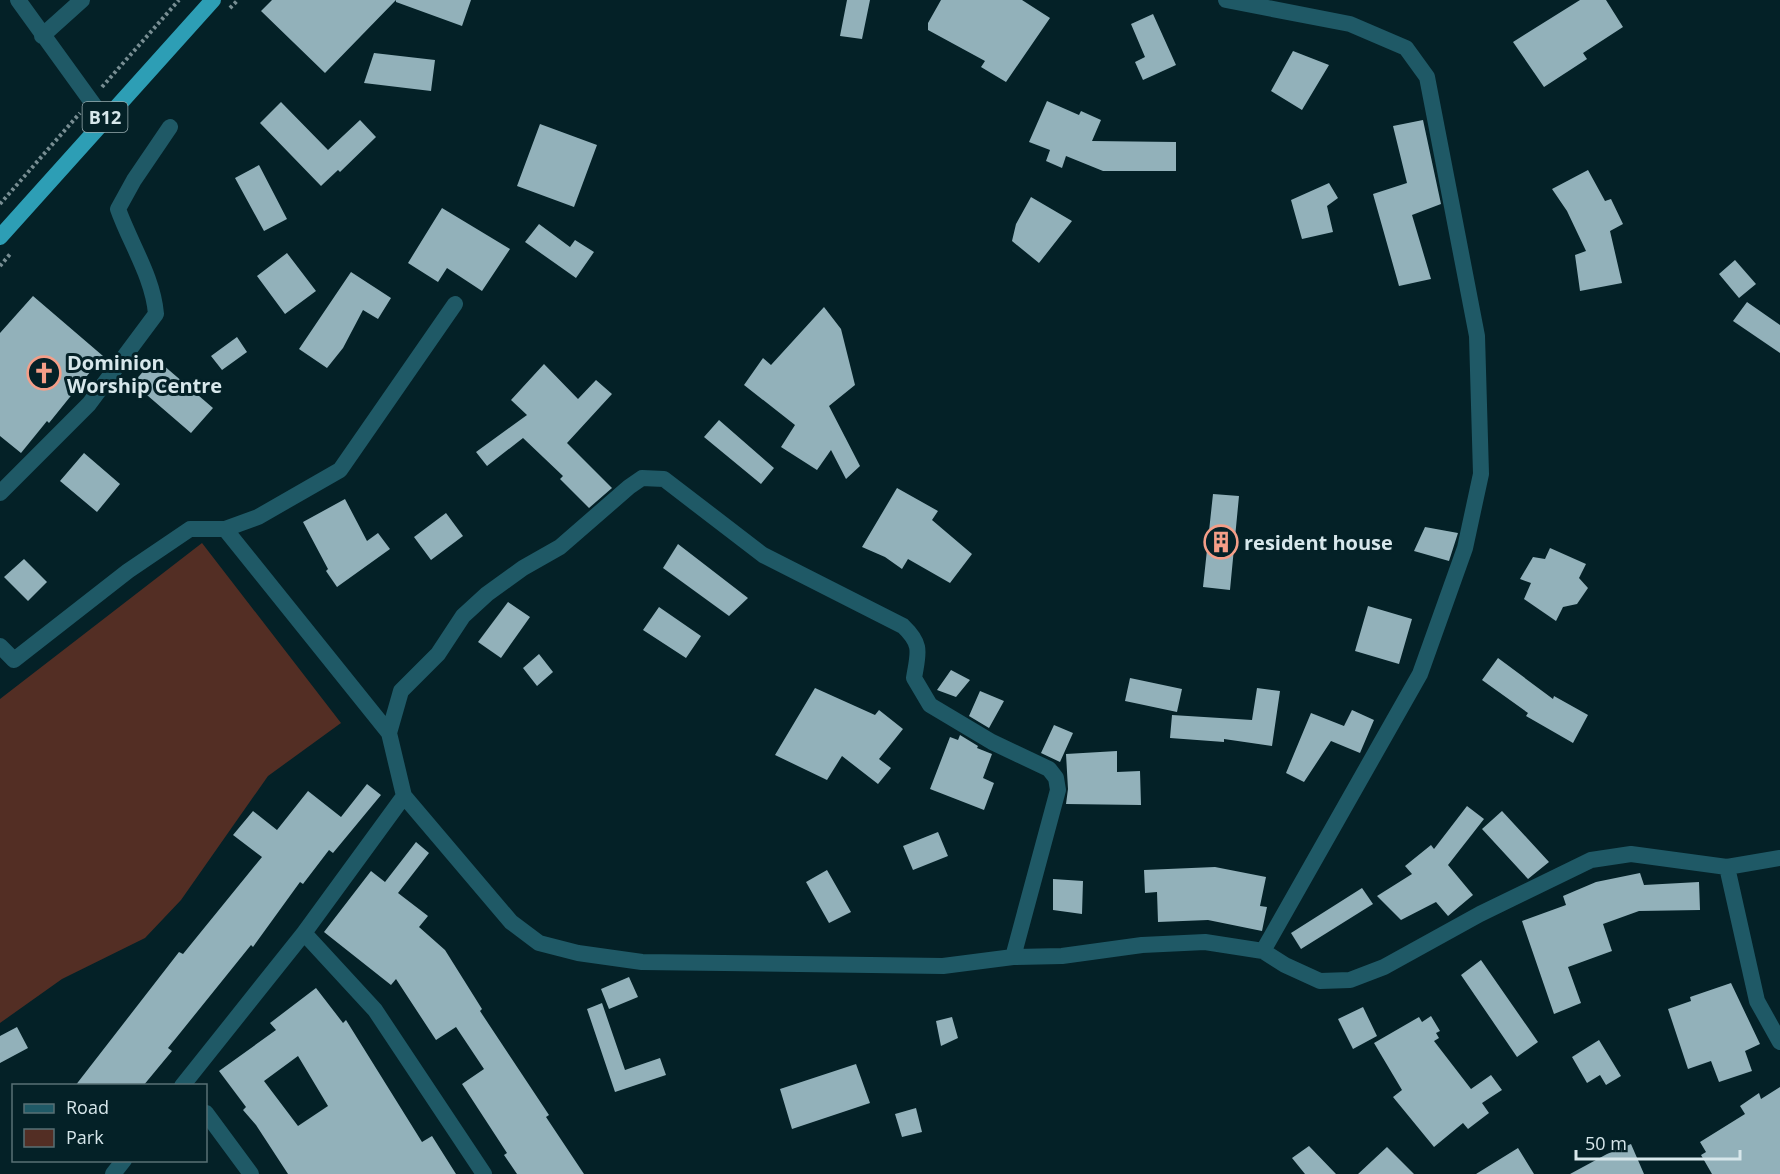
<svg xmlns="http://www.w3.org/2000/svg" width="1780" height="1174" viewBox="0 0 1780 1174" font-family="'Open Sans',sans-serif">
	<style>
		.green { fill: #532e24 }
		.building { fill: #92b1ba; fill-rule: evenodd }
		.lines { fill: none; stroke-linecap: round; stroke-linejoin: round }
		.path { stroke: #788e93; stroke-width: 4; stroke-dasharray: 3 3; stroke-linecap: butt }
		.minor { stroke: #1f5966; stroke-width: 16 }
		.trunk { stroke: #2d9eb5; stroke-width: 16 }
		.labels { text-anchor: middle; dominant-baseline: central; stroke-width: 6; stroke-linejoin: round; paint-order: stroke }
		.shield { fill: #042127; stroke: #98acb0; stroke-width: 1.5 }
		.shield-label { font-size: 18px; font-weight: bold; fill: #d7e7eb }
		.poi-label { font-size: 20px; font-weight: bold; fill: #d7e7eb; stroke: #042127; text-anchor: start }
	</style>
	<rect width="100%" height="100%" fill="#042127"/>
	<path class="green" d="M202 543 341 723 268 776 181 900 145 938 62 979 0 1023V699Z"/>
	<path class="building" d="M272 0H396L325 73 261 11Z
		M396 0H471L462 26 396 2Z
		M847 0H870L862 39 840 36Z
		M941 0H1022L1050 18 1006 82 981 67 985 61 928 30V23Z
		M1580 0H1606L1623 27 1583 53 1587 59 1544 87 1513 42Z
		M1153 14 1176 65 1143 80 1135 62 1145 57 1131 24Z
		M1293 51 1329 65 1302 110 1271 91Z
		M374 53 435 60 431 91 364 83Z
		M1047 101 1079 115 1081 111 1101 120 1092 141 1176 142V171H1103L1066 156 1062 168 1046 161 1050 150 1029 142Z
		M281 102 328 150 360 120 376 137 340 172 338 170 321 186 260 123Z
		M1423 120 1441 204 1412 215 1431 279 1399 286 1373 194 1407 183 1393 126Z
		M540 124 597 145 574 207 517 186Z
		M259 165 287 219 264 231 235 178Z
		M1588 170 1605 201 1611 199 1623 224 1610 231 1622 283 1580 291 1575 255 1586 251 1567 211 1552 189Z
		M1329 183 1338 198 1327 206 1333 232 1302 239 1291 200Z
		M1031 197 1072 221 1039 263 1012 241 1016 224Z
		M442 208 510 249 482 291 447 268 438 282 408 263Z
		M539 224 570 247 575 240 594 252 576 278 525 242Z
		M287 253 316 291 285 314 257 276Z
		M1735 260 1756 284 1739 298 1719 274Z
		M351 272 391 298 378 319 363 310 343 348 327 368 299 349Z
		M33 296 103 356 49 423 47 421 21 453 0 436V333Z
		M1747 302 1780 325V353L1733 321Z
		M824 307 841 329 855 385 829 406 860 466 846 479 831 450 817 470 781 447 795 425 744 385 763 358 771 365Z
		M237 337 247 352 222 370 211 356Z
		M155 358 213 408 191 433 133 383Z
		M544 364 578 399 596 380 612 394 567 443 612 488 589 508 560 479 563 476 523 438 487 466 476 452 527 415 511 400Z
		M719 420 774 468 761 484 704 437Z
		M84 453 120 484 97 512 60 481Z
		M897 488 938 511 932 520 972 554 950 583 908 559 902 569 885 557 862 547Z
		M1213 494 1239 496 1230 590 1203 587Z
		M345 499 367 541 378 533 390 549 337 587 326 571 328 569 303 522Z
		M446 513 463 536 431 560 414 537Z
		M1425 527 1458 533 1449 561 1414 551Z
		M678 544 748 598 729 616 663 568Z
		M1550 548 1586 564 1579 578 1588 588 1577 604 1563 607 1556 621 1524 599 1531 583 1520 579 1533 557 1545 559Z
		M24 559 47 582 28 601 4 577Z
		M508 602 530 617 501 658 478 642Z
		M1368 606 1412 619 1399 664 1355 651Z
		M659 607 701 636 686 658 643 630Z
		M539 654 553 672 537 686 523 668Z
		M1498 658 1553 699 1554 696 1588 715 1573 743 1526 716 1528 713 1482 680Z
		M951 670 970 680 956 697 937 690Z
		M1130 678 1182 689 1177 712 1125 701Z
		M815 688 875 715 879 710 903 729 879 759 891 768 878 784 842 756 827 780 775 755Z
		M1257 688 1280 691 1272 746 1224 739V742L1170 738 1172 715 1252 720Z
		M980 691 1004 701 989 728 969 716Z
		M1352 710 1374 720 1360 753 1331 741 1304 782 1286 773 1311 713 1344 726Z
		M1054 725 1073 733 1060 762 1041 753Z
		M960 735 978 746 977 748 992 754 983 778 994 783 984 810 930 789 950 737 958 740Z
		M1117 751V772L1140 771 1141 805 1066 804 1068 789 1066 754Z
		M367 784 381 795 333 853 329 850 303 884 300 882 253 947 251 945 168 1048 172 1051 143 1086H75L179 952 183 954 262 857 233 835 253 811 277 830 308 791 341 817Z
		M1467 806 1484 819 1448 865 1473 895 1448 916 1436 902 1401 920 1377 896 1412 874 1405 866 1431 845 1434 849Z
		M1502 811 1549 862 1528 879 1482 829Z
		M938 832 948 856 913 870 903 846Z
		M416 842 429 853 398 893 428 916 419 927 445 950 482 1009 480 1011 549 1115 546 1117 584 1174H517L504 1155 507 1153 462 1084 484 1069 456 1027 436 1040 396 979 391 985 324 932 371 871 385 882Z
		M1215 867 1266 877 1260 906 1267 907 1262 931 1208 920 1158 922 1157 892 1145 893 1144 870Z
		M827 870 851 912 829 923 806 882Z
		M1640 873 1644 885 1699 882 1700 910 1639 911 1603 924 1612 951 1568 967 1581 1003 1554 1014 1522 921 1566 905 1563 896 1596 882Z
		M1053 879 1083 881 1082 914 1053 910Z
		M1362 888 1373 904 1301 949 1291 933Z
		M1481 960 1538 1042 1517 1057 1461 975Z
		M629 977 638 997 609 1009 601 989Z
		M1731 983 1760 1044 1745 1051 1752 1071 1719 1082 1711 1061 1688 1069 1668 1009 1691 1001 1690 997Z
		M316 988 343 1023 346 1020 422 1142 432 1136 456 1174H288L256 1125 243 1110 246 1107 219 1071 276 1030 270 1023ZM298 1056 328 1106 298 1126 264 1081Z
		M602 1003 625 1070 660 1058 666 1075 615 1092 587 1009Z
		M1363 1007 1377 1036 1353 1049 1338 1019Z
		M1431 1016 1440 1031 1436 1033 1439 1038 1434 1041 1471 1089 1491 1075 1502 1090 1482 1103 1489 1113 1468 1129 1463 1123 1434 1147 1393 1097 1402 1090 1374 1043 1419 1017 1422 1022Z
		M952 1017 958 1038 941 1046 936 1021Z
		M17 1027 28 1048 0 1063V1036Z
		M1599 1040 1621 1076 1606 1085 1600 1075 1587 1083 1572 1057Z
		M856 1064 870 1103 792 1129 780 1089Z
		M1780 1087V1174H1712L1701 1155 1706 1152 1700 1142 1745 1114 1740 1106 1759 1093 1761 1099Z
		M916 1108 922 1132 902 1137 895 1114Z
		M1631 1144 1644 1174H1570L1607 1154Z
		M1309 1146 1336 1174H1305L1292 1158Z
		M1387 1147 1414 1174H1358Z
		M1518 1148 1534 1174H1476Z"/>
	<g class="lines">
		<path class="path" d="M230 8 238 0
			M102 87 179 0
			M0 204 80 113
			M0 266 11 253"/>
		<path class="minor" d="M18 0 104 119
			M1226 0 1350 24 1406 48 1427 77 1477 336 1481 474 1465 548 1420 674 1263 951
			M42 36 82 0
			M0 493 89 404 156 314C153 277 130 243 118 209L134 180 170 127
			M225 529 389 733 404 796 304 933
			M0 646 14 660 128 571 190 529H225L258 517 340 470 455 304
			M389 733 401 691 438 654 463 616 487 594 523 568 560 547 629 487 642 478 664 479 763 555 903 626C923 645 918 653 914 678L930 705 992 742 1049 769 1056 778 1058 790 1013 957
			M404 796 511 922 539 943 578 953 642 962 943 966 1013 957 1062 956 1142 945 1205 942 1263 951 1285 965 1320 981 1350 980 1384 967 1480 914 1591 860 1631 854 1727 867 1780 858
			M1727 867 1757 1001 1780 1042
			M182 1086 304 933 375 1010 484 1174
			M206 1113 251 1174
			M113 1174 124 1160"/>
		<path class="trunk" d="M0 237 213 0"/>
	</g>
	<defs>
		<g id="church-ring" transform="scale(1.725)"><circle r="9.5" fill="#042127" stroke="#f49e88" stroke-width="1.5"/><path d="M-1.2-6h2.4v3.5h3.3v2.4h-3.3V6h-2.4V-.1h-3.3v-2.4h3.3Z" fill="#f49e88"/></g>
		<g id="building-ring" transform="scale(1.725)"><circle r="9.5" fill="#042127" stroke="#f49e88" stroke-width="1.5"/><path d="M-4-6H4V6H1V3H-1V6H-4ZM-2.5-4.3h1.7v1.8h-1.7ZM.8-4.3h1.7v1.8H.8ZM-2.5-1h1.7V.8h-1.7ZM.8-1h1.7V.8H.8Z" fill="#f49e88"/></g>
	</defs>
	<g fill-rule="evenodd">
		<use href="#church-ring" x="44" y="373"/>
		<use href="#building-ring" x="1221" y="542"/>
	</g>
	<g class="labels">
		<rect class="shield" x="82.5" y="102" width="45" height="30" rx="4.5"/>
		<g class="shield-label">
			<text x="105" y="117">B12</text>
		</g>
		<g class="poi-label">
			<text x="67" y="362">Dominion<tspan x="67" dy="23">Worship Centre</tspan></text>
			<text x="1244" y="542">resident house</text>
		</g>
	</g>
	<rect x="12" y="1084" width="195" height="78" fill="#042127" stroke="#587075" stroke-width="1.5"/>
	<rect x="24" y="1104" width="30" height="9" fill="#1f5966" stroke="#587075" stroke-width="1.5"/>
	<text x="66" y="1114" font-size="18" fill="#d7e7eb">Road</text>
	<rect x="24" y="1129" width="30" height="18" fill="#532e24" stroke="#587075" stroke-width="1.5"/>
	<text x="66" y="1144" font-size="18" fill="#d7e7eb">Park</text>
	<path d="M1576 1150v9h164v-9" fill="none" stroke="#d7e7eb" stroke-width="3"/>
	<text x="1585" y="1150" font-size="18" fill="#d7e7eb" stroke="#042127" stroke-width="4.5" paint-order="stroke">50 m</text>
</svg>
